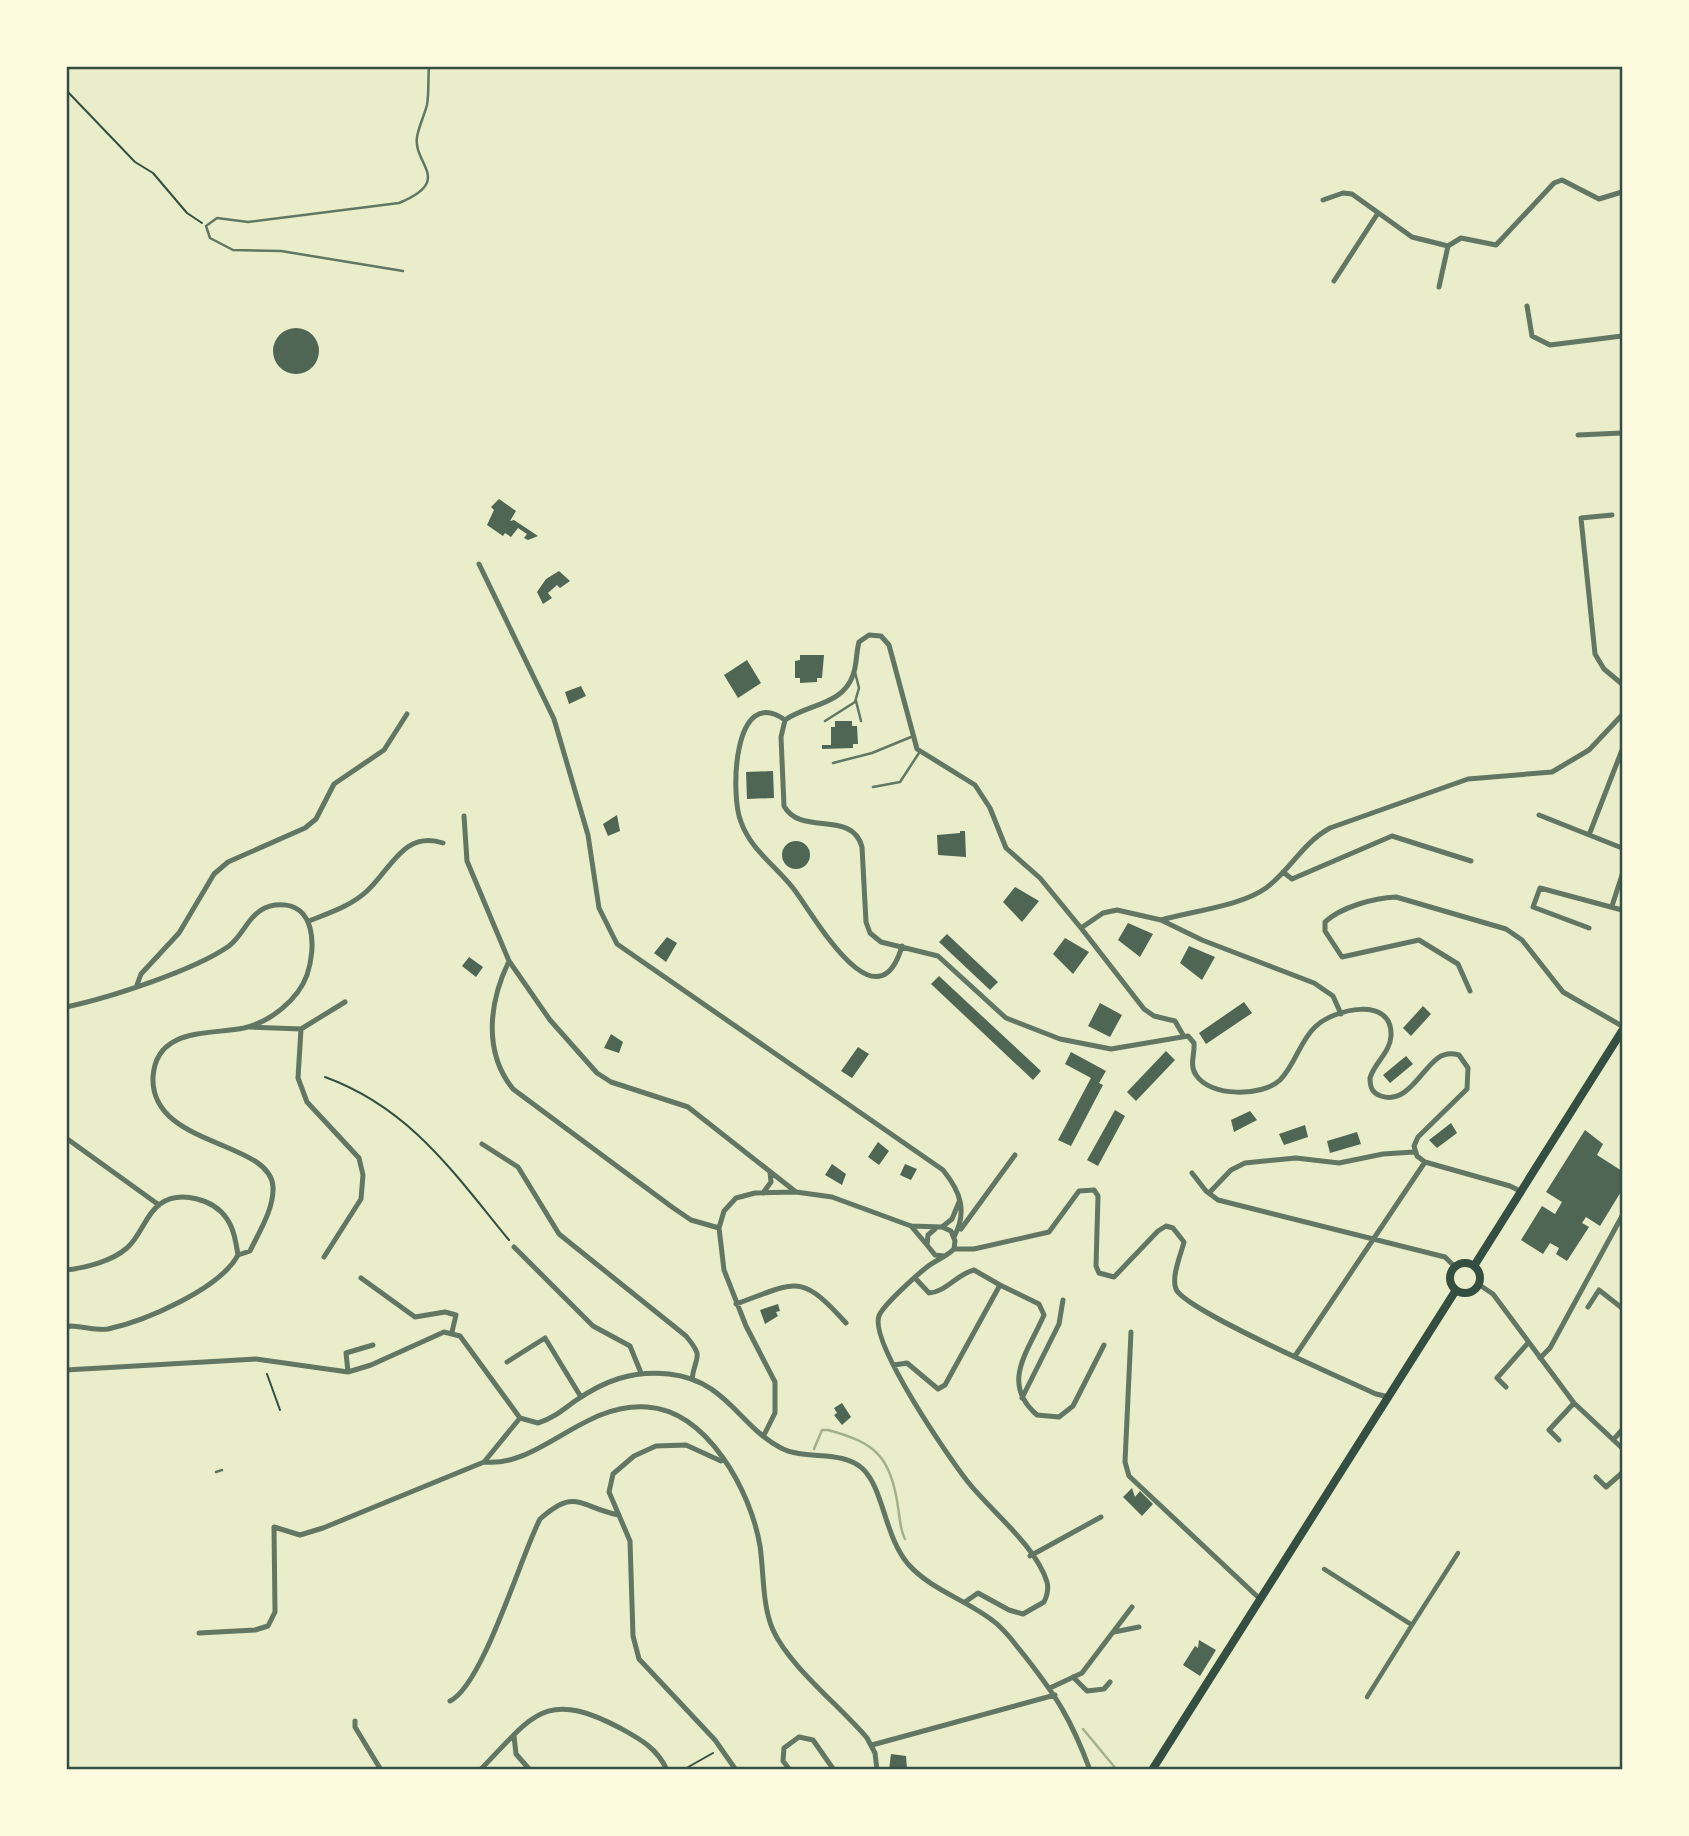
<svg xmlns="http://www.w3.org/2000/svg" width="1689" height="1836" viewBox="0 0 1689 1836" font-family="'Golos Text',sans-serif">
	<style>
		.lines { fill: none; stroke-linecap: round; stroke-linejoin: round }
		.stream { stroke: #a3b18a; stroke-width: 2.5 }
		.building { fill: #4f6655 }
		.path { stroke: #344e41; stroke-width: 2 }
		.service { stroke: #617663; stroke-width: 2.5 }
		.pedestrian { stroke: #617663; stroke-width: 4.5 }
		.minor { stroke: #617663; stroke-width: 5 }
		.secondary { stroke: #344e41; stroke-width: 8 }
		.neatline { fill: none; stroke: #344e41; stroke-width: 2.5 }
	</style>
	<rect width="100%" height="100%" fill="#e9edc9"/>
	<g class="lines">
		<path class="stream" d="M814 1449 822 1430H828C876 1443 891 1457 898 1507 900 1518 900 1530 905 1539
			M1083 1729 1117 1770"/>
	</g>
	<path class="building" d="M273 351a23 23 0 1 1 46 0a23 23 0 1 1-46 0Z
		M499 499 516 511 510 521 514 520 538 536 528 540 524 538 527 534 518 528 511 537 505 533 503 536 487 525 494 510 491 507Z
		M559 571 570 581 560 588 557 585 548 593 552 598 543 604 537 592 546 579Z
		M800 655H824L822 678H817V682L800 683V678H795V661L800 660Z
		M747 660 761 683 738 698 724 675Z
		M581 686 586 696 569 704 565 692Z
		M835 721H852V726H857L858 744H853V748L822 749V745H831V727H835Z
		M773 771 774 798 747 799 746 772Z
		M617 815 620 831 608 836 603 824Z
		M960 831H965L966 857 938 855 937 835 960 833Z
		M782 855a14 14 0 1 1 28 0a14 14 0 1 1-28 0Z
		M1015 887 1039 901 1022 922 1003 902Z
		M1128 923 1153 934 1140 957 1118 940Z
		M947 934 998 982 990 990 939 942Z
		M667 937 677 943 666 962 654 953Z
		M1065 938 1089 952 1073 974 1053 954Z
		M1189 946 1215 957 1202 980 1180 963Z
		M469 957 483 967 476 977 462 966Z
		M939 976 1041 1071 1033 1080 931 984Z
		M1244 1002 1252 1013 1206 1044 1199 1033Z
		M1100 1003 1122 1015 1110 1037 1088 1026Z
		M1423 1006 1431 1014 1411 1036 1403 1028Z
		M611 1034 623 1042 619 1053 604 1048Z
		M858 1047 869 1054 852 1078 841 1071Z
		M1166 1051 1175 1060 1136 1101 1127 1092Z
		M1071 1052 1106 1071 1099 1083 1103 1085 1071 1146 1058 1140 1091 1078 1065 1064Z
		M1406 1056 1413 1064 1390 1083 1383 1075Z
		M1115 1110 1125 1116 1098 1166 1087 1160Z
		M1250 1111 1257 1120 1234 1132 1231 1120Z
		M1451 1123 1457 1133 1437 1148 1429 1140Z
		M1305 1125 1308 1137 1284 1145 1279 1134Z
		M1585 1130 1603 1144 1597 1155 1622 1171V1190L1600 1226 1586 1217 1582 1223 1589 1227 1567 1261 1556 1254 1559 1248 1550 1243 1543 1254 1521 1240 1542 1206 1555 1214 1562 1202 1546 1192Z
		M1357 1132 1361 1144 1330 1153 1327 1141Z
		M878 1142 889 1151 879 1165 868 1157Z
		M832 1164 846 1174 842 1185 825 1175Z
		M905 1164 917 1169 911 1180 900 1175Z
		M778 1304 780 1311 776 1312 778 1316 765 1324 760 1310Z
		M842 1403 851 1417 842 1425 834 1415 837 1413 834 1408Z
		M1132 1488 1135 1497 1140 1491 1153 1504 1142 1516 1123 1497Z
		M1199 1640 1216 1650 1200 1676 1183 1665 1195 1646 1198 1648Z
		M891 1754 906 1756 907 1768 889 1770Z"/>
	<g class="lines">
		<path class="path" d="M66 90 135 162 153 173 187 213 202 223
			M325 1077C410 1108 453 1172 509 1240
			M267 1374 280 1410
			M683 1770 713 1753"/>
		<path class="service" d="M403 271 281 251 233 250 210 238 206 226 217 218 248 222 399 203C454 180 413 165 417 137 419 126 424 116 427 105 429 93 428 79 429 66
			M856 701 861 721
			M825 721 855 702 859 688 855 672
			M833 763 872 753 911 737
			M873 787 900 782 919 753
			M216 1472 222 1470"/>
		<path class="pedestrian" d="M1324 1569 1412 1625 1458 1553
			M1367 1697 1412 1625"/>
		<path class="minor" d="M1323 200 1343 193 1352 194 1412 237 1448 246
			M1448 246 1461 238 1496 245 1554 183 1562 180 1599 199 1622 192
			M1334 281 1378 213
			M1439 287 1448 246
			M1527 306 1532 336 1550 345 1622 336
			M1578 435 1622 433
			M1612 515 1581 518 1595 654 1604 669 1622 684
			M479 564 554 719 588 835 599 908 617 944 943 1170C960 1191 968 1211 954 1237
			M785 720 781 737 784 806C801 837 852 809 862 847L866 922 870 933 881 942 938 956 1006 1018 1060 1039 1111 1049 1188 1036 1194 1043C1195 1054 1189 1065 1196 1075 1210 1097 1262 1097 1280 1080 1295 1065 1300 1041 1315 1027 1333 1009 1393 995 1391 1036 1390 1053 1374 1063 1370 1078 1370 1087 1372 1093 1381 1096 1407 1105 1421 1070 1438 1058 1445 1053 1452 1053 1459 1055L1468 1068 1467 1089 1418 1137 1414 1146 1417 1156 1425 1162 1510 1186 1522 1192
			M785 720C808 704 843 705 853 675 857 664 856 653 859 642L869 635 881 636 889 645 917 749 975 785 990 808 1006 848 1040 878 1081 928 1103 913 1117 910 1161 920 1202 940 1314 983 1333 996 1341 1014
			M785 720C733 683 730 795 741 822 751 850 775 865 793 888 812 912 877 1032 902 946
			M1539 815 1622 848
			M464 816 467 861 509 961C489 1002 483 1052 513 1089L672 1207 691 1220 719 1228
			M1589 835 1622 750
			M1283 872 1292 879 1392 836 1471 861
			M1612 906 1622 875
			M1161 920C1192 911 1241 906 1266 888 1291 870 1301 844 1330 828L1468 779 1552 772 1589 750 1622 715
			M309 921C329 913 351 906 367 891 391 869 404 830 443 843
			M1081 928 1144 1009 1154 1016 1175 1021 1183 1035
			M1589 928 1533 907 1540 888 1622 910
			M509 961 550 1020 597 1073 611 1082 688 1107 796 1192
			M137 985 141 974 179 933 214 874 228 862 305 828 316 819 334 784 384 750 407 714
			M1470 991 1458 964 1419 940 1342 957 1325 931V922C1341 907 1374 898 1396 897L1506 929 1522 940 1563 992 1622 1026
			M66 1007C109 998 195 970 229 946 246 933 249 909 275 905 317 900 316 949 307 975 298 1000 270 1022 244 1028 210 1035 156 1027 153 1077 150 1147 271 1140 273 1187 274 1209 259 1232 250 1251L238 1255
			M249 1027 301 1029 345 1002
			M301 1029 298 1078 307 1102 359 1158 363 1175 361 1199 324 1257
			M66 1138 159 1205
			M482 1144 518 1167 559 1234 686 1336C705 1359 695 1355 692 1379
			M1192 1173 1206 1191 1218 1200 1445 1257 1455 1267
			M763 1193 771 1182 770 1172
			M1209 1193 1231 1170 1245 1163 1296 1158 1339 1163 1383 1154 1414 1152
			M911 1226 927 1245
			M942 1227 952 1219 959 1202
			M935 1229 928 1235 927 1245 935 1255 944 1256
			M961 1229 1015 1155
			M514 1247 593 1326 630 1346 641 1373
			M954 1249H974L1049 1232 1079 1191 1094 1190 1098 1196 1096 1266 1099 1273 1114 1277 1158 1231 1166 1226 1173 1228 1184 1242C1181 1254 1171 1277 1176 1289 1184 1310 1346 1380 1376 1394L1389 1397
			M66 1270C86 1268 112 1261 127 1248 141 1236 145 1215 160 1204 180 1190 214 1199 227 1219 234 1229 236 1243 238 1255 220 1289 145 1321 108 1329 97 1331 82 1326 70 1326L66 1328
			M361 1278 415 1317 445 1312 456 1315 452 1332
			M1478 1284 1493 1294 1574 1403 1622 1448
			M1000 1285 1039 1304 1044 1315C1028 1352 1000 1383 1037 1415L1059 1417 1073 1406 1104 1345
			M736 1304C797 1282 800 1272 846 1323
			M1588 1307 1599 1290 1622 1308
			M1131 1332 1125 1462 1129 1476 1260 1599
			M1295 1356 1425 1162
			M1540 1358 1550 1348 1622 1216
			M507 1362 545 1338 581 1397
			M894 1365 907 1363 938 1389 945 1385 1000 1285 974 1270C957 1274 946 1292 929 1293L916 1279
			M66 1370 256 1359 348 1372 371 1365 444 1332 460 1336 520 1418 538 1423C552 1419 563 1410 575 1401 604 1381 632 1370 669 1374 726 1380 739 1426 781 1448 806 1461 842 1449 863 1469 884 1490 884 1535 908 1564 930 1589 966 1600 992 1620 1005 1629 1014 1643 1024 1655 1057 1697 1071 1719 1090 1770
			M348 1372 346 1353 373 1345
			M1506 1387 1497 1378 1528 1343
			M1022 1398 1059 1324 1063 1300
			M764 1435 775 1413V1382L746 1326 724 1270 719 1228 724 1211 736 1198 755 1193 796 1192 832 1197 911 1226 942 1227 951 1231 955 1241 954 1249C946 1257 936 1260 927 1267 918 1274 882 1306 879 1316 869 1342 949 1458 968 1482 991 1511 1036 1546 1047 1582 1049 1590 1047 1596 1044 1602L1023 1614 1009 1610 978 1593 965 1602
			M1559 1440 1549 1430 1574 1403
			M1613 1440 1622 1430
			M724 1460 721 1461 686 1445 656 1446 634 1456 613 1474 609 1492 630 1541 633 1636 639 1659 715 1740 736 1770
			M484 1462C539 1468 583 1402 647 1407 708 1411 751 1492 760 1546 764 1573 762 1605 773 1630 789 1666 841 1707 867 1738L875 1753 877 1770
			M1596 1477 1606 1487 1622 1473
			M1030 1556 1101 1517
			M1114 1632 1139 1627
			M199 1633 255 1630 268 1626 275 1612 274 1527 300 1535 323 1528 484 1462 520 1418
			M1073 1677 1087 1691 1104 1689 1110 1682
			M1050 1688 1082 1673 1132 1607
			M450 1701C483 1685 520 1558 540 1519 576 1487 579 1507 619 1515
			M355 1721V1727L381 1770
			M514 1736 516 1754 530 1770
			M872 1745 1055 1695
			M480 1770C533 1716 544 1688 620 1728 640 1739 657 1748 667 1770
			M790 1770 783 1761 784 1748 799 1737 813 1740 834 1770"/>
		<path class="secondary" d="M1450 1278a15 15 0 1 1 30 0a15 15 0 1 1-30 0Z
			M1474 1266 1622 1031
			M1152 1770 1456 1290"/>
	</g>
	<rect width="1689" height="1836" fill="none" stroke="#fefae0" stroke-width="136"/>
	<rect x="68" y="68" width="1553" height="1700" class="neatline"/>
</svg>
